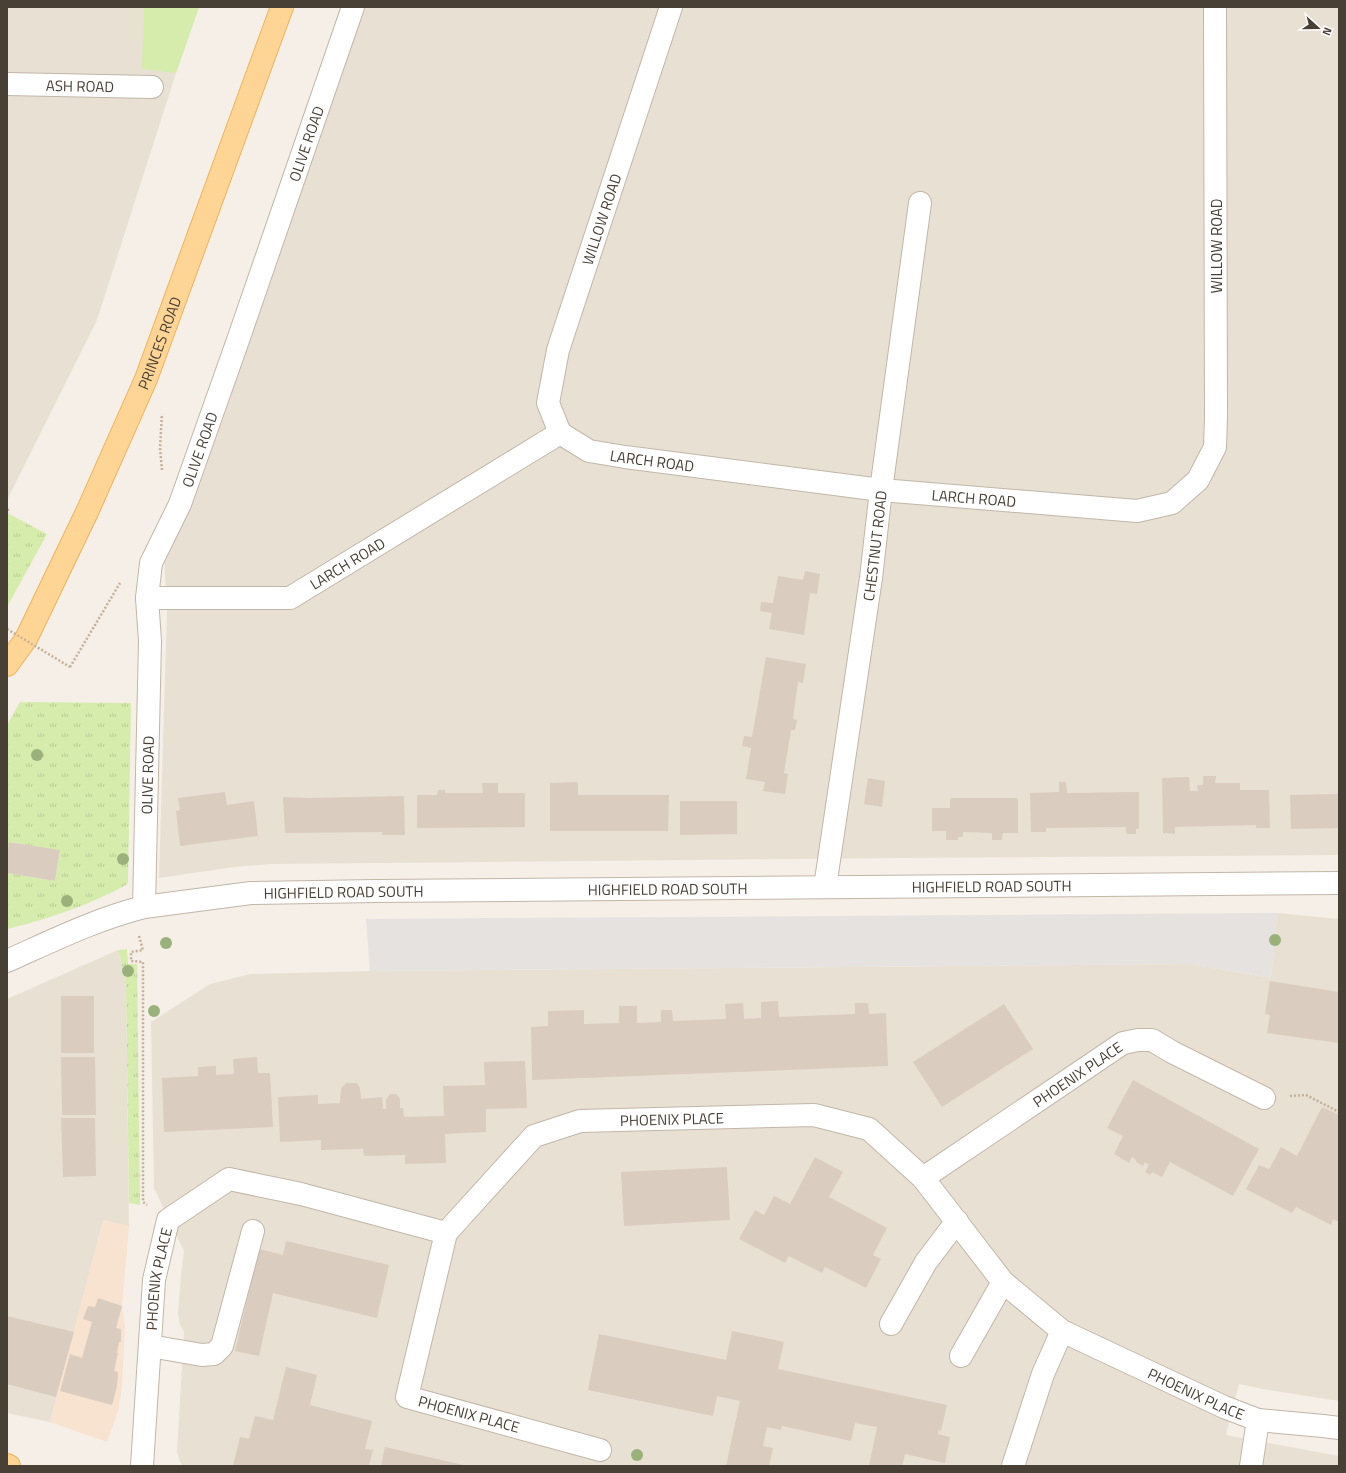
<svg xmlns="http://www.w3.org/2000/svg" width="1346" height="1473" viewBox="0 0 1346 1473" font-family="'Titillium Web',sans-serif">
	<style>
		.residential { fill: #e9e0d4 }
		.commercial { fill: #f8e3d0 }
		.grass { fill: url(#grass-tufts) }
		.garden { fill: #d6ecac }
		.parking { fill: #e5e2df }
		.building { fill: #daccbe }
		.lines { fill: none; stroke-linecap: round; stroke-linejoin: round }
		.minor-casing { stroke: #c1b6a8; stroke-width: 24 }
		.major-casing { stroke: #eeb25c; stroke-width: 24 }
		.path { stroke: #c4b098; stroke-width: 2.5; stroke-dasharray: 2 2; stroke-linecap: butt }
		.minor { stroke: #fff; stroke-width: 22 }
		.major { stroke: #ffd595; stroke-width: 22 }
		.path-bridge { stroke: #c4b098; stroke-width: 2.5; stroke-dasharray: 2 2; stroke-linecap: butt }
		.tree { fill: #9ab17b }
		.labels { text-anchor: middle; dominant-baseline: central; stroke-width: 3; stroke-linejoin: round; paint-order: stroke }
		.street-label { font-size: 15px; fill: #483f35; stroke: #fff }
	</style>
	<defs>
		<pattern id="grass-tufts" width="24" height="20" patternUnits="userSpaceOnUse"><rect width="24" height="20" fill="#d6ecac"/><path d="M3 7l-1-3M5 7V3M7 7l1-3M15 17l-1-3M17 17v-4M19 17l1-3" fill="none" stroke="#b9cb95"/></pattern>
	</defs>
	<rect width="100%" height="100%" fill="#f5efe7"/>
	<path class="residential" d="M7 7H199L176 73 97 320 7 500Z
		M362 7H1339V855L901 858 271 864 234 867 159 878 167 610 164 557Z
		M1277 913 1339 919V1401L1268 1390 1239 1384 1226 1435 1339 1456V1466H183L180 1462 177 1452 184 1332 180 1325 178 1313 181 1275 184 1251 154 1188 151 1022 210 984 250 974 370 971 1190 964 1271 978Z
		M118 950 126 980 129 1226 103 1221 50 1422 7 1413V999Z"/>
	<path class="commercial" d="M103 1220 129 1226 122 1306 125 1326 122 1388 118 1411 107 1442 50 1422Z"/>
	<path class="grass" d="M7 513 47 534 7 607Z
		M20 702 131 703 128 883 126 885C92 904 45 920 7 929V873L55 881 60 851 10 842 7 858V725Z
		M127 949 128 964H137L140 1205 129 1203 126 980 118 950Z"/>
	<path class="garden" d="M144 7H199L176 73 142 69Z"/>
	<path class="parking" d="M1277 913 1271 978 1190 964 370 971 366 919Z"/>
	<path class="building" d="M805 571 820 574 817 594 810 593 804 635 769 629 772 613 760 611 761 602 773 603 778 576 803 580Z
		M766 657 806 664 803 683 798 682 795 703 793 719 797 720 795 730H791L784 773 788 774 785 794 763 791 765 782 746 779 751 748 742 746 744 736 752 737Z
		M1203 776H1216L1215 783H1240V790H1269L1270 828H1256V825L1175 827V834L1163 833 1162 778 1189 777 1190 791H1198L1197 785H1203Z
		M868 778 885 781 882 807 864 804Z
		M578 782V795H669L668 831H550V783Z
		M1059 782H1066L1067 793 1139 792V829H1136V834H1126V827L1046 828V832H1031L1030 793 1059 792Z
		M482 783H498V793H525V827L417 828V795H437L438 790H445V793H483Z
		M225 792 227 805 254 801 258 836 180 846 176 811 180 810 178 798Z
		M1339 794V828L1291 829 1290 795Z
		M404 796 405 835H382V832L285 833 283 797 310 798Z
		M950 798H1018V833H1003L1002 840H992V833L963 832V837H958V840H946V831H932V808H950Z
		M680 801H737V834L680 835Z
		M9 842 60 850 55 881 7 873V858Z
		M1270 981 1339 992V1043L1267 1033 1270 1015 1265 1014Z
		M61 996H94V1053H61Z
		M778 1001 779 1017 855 1014V1003H868L869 1014 886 1013 888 1066 532 1080 531 1027 548 1026V1011L584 1010V1024L619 1023V1006H637V1023L661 1022V1010H672L673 1021 726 1019 725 1004 743 1003 744 1019 761 1018V1002Z
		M1004 1004 1033 1049 942 1107 913 1062Z
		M61 1057H95L96 1115H62Z
		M257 1057 258 1073H270L273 1127 164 1132 162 1078 198 1076V1067L216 1066V1075L234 1074 233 1059Z
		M525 1061 527 1108 486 1109V1132L445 1134 446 1163 405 1164V1155L364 1156 363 1149 321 1150V1140L280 1142 278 1097 318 1095V1104L340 1103 341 1088 346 1083H357L360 1088 361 1099 382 1097 383 1109H386V1100L390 1094H396L400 1099V1108H403L404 1117 444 1116 443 1086 485 1085 484 1062Z
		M1133 1080 1259 1149 1233 1196 1170 1162 1162 1177 1152 1172 1150 1175 1145 1172 1149 1165 1145 1162 1143 1166 1136 1162V1160L1132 1157 1129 1163 1114 1154 1123 1136 1107 1128Z
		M1322 1107 1339 1115V1222L1333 1219 1331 1225 1296 1207 1292 1213 1246 1189 1259 1165 1269 1169 1281 1147 1297 1156Z
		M61 1118H95L96 1176 63 1177Z
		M815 1157 843 1172 829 1197 887 1228 873 1255 881 1259 866 1288 825 1267 822 1273 789 1256 785 1263 739 1239 755 1210 764 1215 774 1196 790 1204Z
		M727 1167 730 1220 624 1226 621 1172Z
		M286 1241 389 1265 377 1318 273 1293 259 1356 235 1351 259 1249 283 1255Z
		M98 1298 122 1306 116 1328 121 1329V1342H119L117 1353H118L114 1371 118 1372 117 1386 112 1405 60 1391 70 1354 82 1358 92 1322 83 1319 88 1306 95 1307Z
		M7 1316 74 1332 56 1397 7 1384Z
		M732 1331 784 1342 778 1369 947 1405 941 1431 938 1430V1434L950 1437 945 1463 905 1454 902 1466H869L877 1427 855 1423 851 1441 782 1426 781 1430 767 1427 763 1446 773 1448 769 1466H726L740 1401 717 1396 713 1416 588 1390 599 1334 726 1360Z
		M286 1367 317 1375 310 1405 372 1421 365 1449 373 1450 369 1466H233L240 1437 249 1439 255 1416 273 1420Z
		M385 1447 463 1465 462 1466H381Z"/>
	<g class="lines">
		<g class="minor-casing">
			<g id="minor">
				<path id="s1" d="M7 84 152 87"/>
				<path id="s2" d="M560 433 589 451 625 457 881 490 1137 511 1172 503 1198 480 1215 447 1216 417 1215 7"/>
				<path id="s3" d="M560 433 548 403 558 350 671 7"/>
				<path id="s4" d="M147 598H290L560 433"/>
				<path id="s5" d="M825 887 871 578 881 490 920 203"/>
				<path id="s6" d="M144 907 150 641 147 598 151 563 180 504 237 343 353 7"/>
				<path id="s7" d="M7 961C52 941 96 919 144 907L251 893 376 891 1339 883"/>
				<path id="s8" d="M923 1178 1003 1282 1062 1331 1224 1407 1258 1420 1323 1426 1339 1428"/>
				<path d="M891 1324 926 1262 957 1221"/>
				<path d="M150 1346 202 1355 214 1354 222 1346 253 1231"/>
				<path d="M961 1356 1003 1282"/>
				<path id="s9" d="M600 1450 407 1397 446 1233 534 1136 580 1121 814 1115 869 1129 923 1178 1123 1043 1138 1040H1152L1172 1052 1264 1098"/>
				<path id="s10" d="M142 1466 154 1280 168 1220 229 1179 301 1194 446 1233"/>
				<path d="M1013 1466 1043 1374 1062 1331"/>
				<path d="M1251 1466 1258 1420"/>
			</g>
		</g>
		<g class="major-casing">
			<g id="major">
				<path id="s11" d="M7 665 26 639 87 512 146 379 282 7"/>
				<path d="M7 1465 9 1466"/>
			</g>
		</g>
		<path class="path" d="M162 470 160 448 162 414
			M7 509 8 510 7 513
			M70 667 120 583
			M139 936 143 950 131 952V961L143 962V1202L147 1205
			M1290 1096 1306 1095 1339 1112"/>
		<use href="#minor" class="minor"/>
		<use href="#major" class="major"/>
		<path class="path-bridge" d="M7 629 70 667"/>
	</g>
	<g class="tree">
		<circle cx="37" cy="755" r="6"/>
		<circle cx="123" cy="859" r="6"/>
		<circle cx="67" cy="901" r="6"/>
		<circle cx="1275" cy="940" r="6"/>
		<circle cx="166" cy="943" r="6"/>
		<circle cx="128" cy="971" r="6"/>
		<circle cx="154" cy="1011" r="6"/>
		<circle cx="637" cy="1455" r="6"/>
	</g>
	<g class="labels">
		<g class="street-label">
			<text stroke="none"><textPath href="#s1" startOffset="73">ASH ROAD</textPath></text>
			<text stroke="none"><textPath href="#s6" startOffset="792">OLIVE ROAD</textPath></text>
			<text stroke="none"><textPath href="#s3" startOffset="224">WILLOW ROAD</textPath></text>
			<text transform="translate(1216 246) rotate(-90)">WILLOW ROAD</text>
			<text stroke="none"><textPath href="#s11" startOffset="357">PRINCES ROAD</textPath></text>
			<text stroke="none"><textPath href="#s6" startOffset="468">OLIVE ROAD</textPath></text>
			<text stroke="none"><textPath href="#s2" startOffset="98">LARCH ROAD</textPath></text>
			<text stroke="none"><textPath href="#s2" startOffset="422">LARCH ROAD</textPath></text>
			<text stroke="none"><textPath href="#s5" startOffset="345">CHESTNUT ROAD</textPath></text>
			<text stroke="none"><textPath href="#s4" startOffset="210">LARCH ROAD</textPath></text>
			<text stroke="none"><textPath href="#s6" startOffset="132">OLIVE ROAD</textPath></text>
			<text stroke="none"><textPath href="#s7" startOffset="996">HIGHFIELD ROAD SOUTH</textPath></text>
			<text stroke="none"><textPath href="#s7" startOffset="672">HIGHFIELD ROAD SOUTH</textPath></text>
			<text stroke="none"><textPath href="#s7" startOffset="348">HIGHFIELD ROAD SOUTH</textPath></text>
			<text stroke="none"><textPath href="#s9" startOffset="1098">PHOENIX PLACE</textPath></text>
			<text stroke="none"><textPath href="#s9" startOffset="640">PHOENIX PLACE</textPath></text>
			<text stroke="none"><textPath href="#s10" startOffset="188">PHOENIX PLACE</textPath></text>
			<text stroke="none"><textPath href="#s8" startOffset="356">PHOENIX PLACE</textPath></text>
			<text transform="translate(469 1414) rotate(15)">PHOENIX PLACE</text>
		</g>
	</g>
	<rect width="1346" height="1473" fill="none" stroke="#483f35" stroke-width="16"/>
	<g transform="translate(1318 28) rotate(111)" stroke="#ffffff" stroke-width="3" paint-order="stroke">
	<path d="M0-3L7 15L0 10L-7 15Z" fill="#483f35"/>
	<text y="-6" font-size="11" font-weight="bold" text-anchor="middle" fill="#483f35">N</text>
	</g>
</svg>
